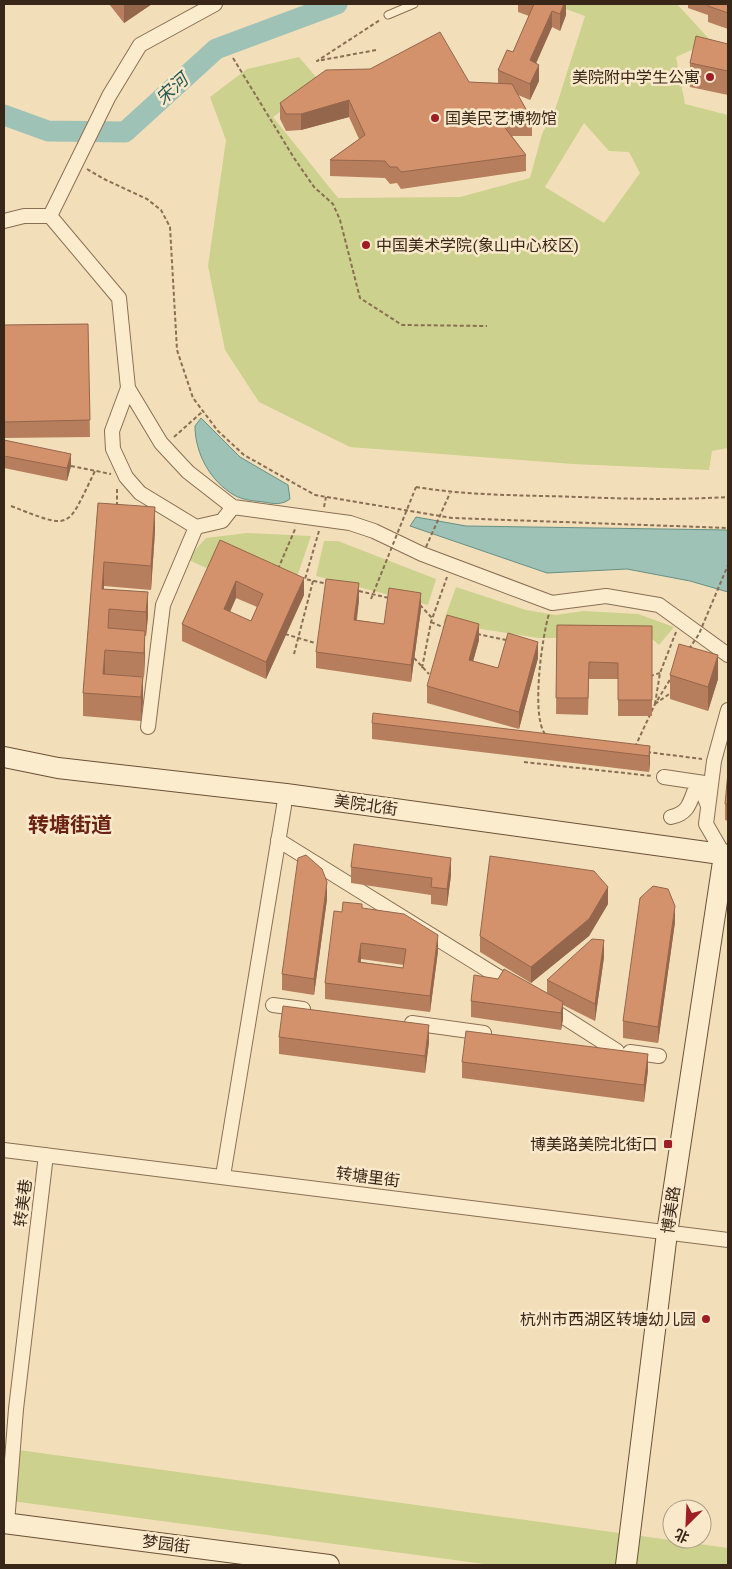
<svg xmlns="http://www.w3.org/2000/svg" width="732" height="1569" viewBox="0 0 732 1569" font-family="'Crimson Pro','Noto Sans SC',serif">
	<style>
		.green { fill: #ccd18d; fill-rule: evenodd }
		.water { fill: #9fc2b6; stroke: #669084 }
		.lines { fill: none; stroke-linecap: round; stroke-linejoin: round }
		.river { stroke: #9fc2b6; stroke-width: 21 }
		.lane-casing { stroke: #8a6e53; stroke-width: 9 }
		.street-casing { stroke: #8a6e53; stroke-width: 16 }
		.secondary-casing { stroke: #6c4f36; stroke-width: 22 }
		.path { stroke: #8a6e53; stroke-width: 2; stroke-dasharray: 4 2.5; stroke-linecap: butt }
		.lane { stroke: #fcecce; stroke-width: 7 }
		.street { stroke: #fcecce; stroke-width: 14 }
		.secondary { stroke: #fcecce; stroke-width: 20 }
		.path-bridge { stroke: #8a6e53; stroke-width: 2; stroke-dasharray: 4 2.5; stroke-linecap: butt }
		.wall { fill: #b67e5d; fill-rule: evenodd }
		.shaded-wall { fill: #94664c }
		.building { fill: #d4926c; stroke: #94664c; fill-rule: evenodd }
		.poi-dot { fill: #9f1d24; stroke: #f9e9ca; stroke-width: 2 }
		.labels { text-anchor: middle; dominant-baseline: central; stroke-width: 5; stroke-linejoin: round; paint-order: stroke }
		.poi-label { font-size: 16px; fill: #382719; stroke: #f9e9ca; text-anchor: end }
		.street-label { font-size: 16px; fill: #382719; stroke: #f9e9ca }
		.water-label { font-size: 18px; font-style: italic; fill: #275954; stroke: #f9e9ca }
		.district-label { font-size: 21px; font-weight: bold; fill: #692214; stroke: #f9e9ca }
	</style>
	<rect width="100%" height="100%" fill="#f2dfba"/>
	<path class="green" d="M552 4H677L711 41 676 57 685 104 728 115V448L712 451 709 470 573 464 350 447 259 402 225 350 208 266 226 140 210 97 247 69 299 57 321 83 273 117 338 198 460 197 530 178 542 134 556 107 585 16ZM584 123 609 151 629 152 640 173 604 223 545 187Z
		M247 533 311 536 296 580 225 550 206 568 187 559 206 538Z
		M324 541H338L436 579 428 605 316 576Z
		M456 587 526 610 556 615 583 611 638 614 674 627 659 645 651 638H538L443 623Z
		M4 1448 728 1548V1565H492L4 1500Z"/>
	<path class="water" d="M201 418 240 457 288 485 290 499C282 505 274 504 264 502 254 501 242 500 234 495 210 481 195 453 195 426Z
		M416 517 466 526 728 530V592L690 581 627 569 547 573 410 526Z"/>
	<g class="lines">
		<path class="river" d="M4 115 48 131 125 132 216 49 337 4"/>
		<g class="lane-casing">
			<path id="lane" d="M388 15 414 4"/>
		</g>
		<g class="street-casing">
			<path id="street" d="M50 216 109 96 140 45 215 4
				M4 221 24 216H50L119 298 128 388 161 443 188 472 233 507 350 523 374 531 422 554 552 603 606 596 659 605 728 655
				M128 388 112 431 113 449 126 477 140 493 196 527 222 521 233 507
				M148 727 163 605 196 527
				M664 777 711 784
				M671 817C686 814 689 806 694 792L703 793 708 806
				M278 840 515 987
				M724 855 706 824 714 761 728 710
				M273 1005 303 1009
				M548 1007 617 1051
				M412 1023 484 1033
				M630 1052 659 1056
				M4 1150 728 1240
				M223 1176 286 794
				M7 1523 16 1409 46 1155"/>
		</g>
		<g class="secondary-casing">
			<path id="secondary" d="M4 757 58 768 286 794 728 855
				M4 1523 329 1565
				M626 1565 667 1233 724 855"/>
		</g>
		<path class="path" d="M376 50 317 61 380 20
			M233 58 294 158 314 187 333 204 340 220 360 298 402 325 487 326
			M87 169 104 179 147 199 161 210 170 227 177 350 193 398 218 431 244 455 315 495 452 518 728 528
			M174 437 202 412
			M71 466 111 474
			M416 487C470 496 524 495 579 497 629 499 678 500 728 497
			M11 506C73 530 66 530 95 471
			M117 506V488
			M324 507 326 497
			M319 531 305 579 328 584
			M278 569 296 527
			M359 591 389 598
			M420 605 432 618
			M431 622 445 628
			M477 634 506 640
			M294 654 313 581
			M414 658 429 674
			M422 668 431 622 447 577
			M650 676 660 673
			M655 704 660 673 676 632
			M655 704 672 692
			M545 734C531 715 542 637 549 614
			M647 752 702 759
			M524 762 652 776"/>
		<use href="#lane" class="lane"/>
		<use href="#street" class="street"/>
		<use href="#secondary" class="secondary"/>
		<path class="path-bridge" d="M426 547 450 493
			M371 599 416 487
			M285 634 315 643
			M689 649 699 634 728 565
			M635 747 655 704 671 678"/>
	</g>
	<path class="wall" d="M109 4H152L124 23Z
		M518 4H566V15L560 31 552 27 536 63 539 81 530 100 518 95 532 120V136H512L526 155V171L401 189 397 183 390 184 385 178 330 176V160L359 139 349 117 301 130 286 131 280 119V103L469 82 498 83V70L513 52 529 16 518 12Z
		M688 4H728V29L708 22V15L688 8Z
		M728 44V95L690 87V63Z
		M88 324 90 437 4 438V325Z
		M4 440 71 466 67 481 4 468Z
		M98 503 155 531 151 590 104 586V589L148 592V616L146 636H145V655L144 677 105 674 143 677V701L141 721 83 716V693Z
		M220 540 304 595 266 679 182 641V624ZM236 598 257 607 251 621 230 612Z
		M359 600 357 620 384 624 421 609 411 682 316 668V652Z
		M557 625 652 626V716H618V679H589L588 715 556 714Z
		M479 640 473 661 498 668 538 658 519 729 427 703V686Z
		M670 675 718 679 708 711 670 699Z
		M372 723 650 746V763L649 772 372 739Z
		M728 772V821L725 820V804Z
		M351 867 451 875 447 906 431 904V895L351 883Z
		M327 899 314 995 282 990V974Z
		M608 904 589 936 531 983 480 952V936Z
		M362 908 438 951 430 1012 325 999V983L342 912ZM361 959 404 965 403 968 361 962Z
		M675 922 658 1043 623 1038V1021Z
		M604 957 595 1021 563 1005V1019L561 1030 471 1017V1001L547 993V980Z
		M279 1037 429 1042 425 1073 279 1054Z
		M462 1062 648 1070 644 1102 462 1078Z"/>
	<path class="shaded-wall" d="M124 4H152L124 23Z
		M564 4H566V15L560 31V14Z
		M552 11V27L530 77V60Z
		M539 65V81L530 100V84Z
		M349 100V117L301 130V114Z
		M71 454V466L67 481V468Z
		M155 507V531L151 590V566Z
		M104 562V586L102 612V589Z
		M304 578V595L266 679V662Z
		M236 581V598L224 625V609Z
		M359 583V600L354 636V620Z
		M148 592V616L146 636V612Z
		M421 593V609L411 682V665Z
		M479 624V640L469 676V660Z
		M145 631V655L144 677V653Z
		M538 642V658L519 729V712Z
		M105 650V674L104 694 103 674Z
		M718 655V679L708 711V687Z
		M143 677V701L141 721V697Z
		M650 746V763L649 772V756Z
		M451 858V875L447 906V889Z
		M327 882V899L314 995V979Z
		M608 887V904L589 936 531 983V967Z
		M675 906V922L658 1043V1027Z
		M438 935V951L430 1012V996Z
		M604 940V957L595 1021V1004Z
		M361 943V959L358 978V962Z
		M563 1002V1019L561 1030V1013Z
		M429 1025V1042L425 1073V1056Z
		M648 1054V1070L644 1102V1085Z"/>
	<path class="building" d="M534 4H564L560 14 552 11 530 60 539 65 530 84 498 70 507 50 513 52Z
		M708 4H728V13L708 6Z
		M440 32 469 82 512 84 532 120H499L526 155 401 172 397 167H390L385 161 330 160 365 135 349 100 301 114H286L280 103 326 70 370 69Z
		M696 36 728 44V71L690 63Z
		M88 324 90 420 4 422V325Z
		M4 440 71 454 67 468 4 456Z
		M98 503 155 507 151 566 104 562 102 589 148 592 146 612 109 609 108 628 145 631 144 653 105 650 103 674 143 677 141 697 83 693Z
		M220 540 304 578 266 662 182 624ZM236 581 263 594 251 621 224 609Z
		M326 579 359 583 354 620 384 624 389 588 421 593 411 665 316 652Z
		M447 615 479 624 469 660 498 668 508 633 538 642 519 712 427 686Z
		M557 625 652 626V700H618V663L589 662 588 698H556Z
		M679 644 718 655 708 687 670 675Z
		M373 713 650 746 649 756 372 723Z
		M728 772V804H725Z
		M354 844 451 858 447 889 431 887 432 878 351 867Z
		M306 855 322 869 327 882 314 979 282 974 298 858Z
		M490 856 594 871 608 887 589 919 531 967 480 936Z
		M653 886 668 889 675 906 658 1027 623 1021 640 898Z
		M343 902 362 904V908L404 914 438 935 430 996 325 983 334 911 342 912ZM361 943 406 949 403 968 358 962Z
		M592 939 604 940 595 1004 547 980Z
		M504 969 563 1002 561 1013 471 1001 474 975 498 979Z
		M283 1006 429 1025 425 1056 279 1037Z
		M466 1031 648 1054 644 1085 462 1062Z"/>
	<g class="poi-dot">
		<circle cx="710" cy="77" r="5"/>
		<circle cx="435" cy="118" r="5"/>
		<circle cx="366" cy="245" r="5"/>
		<rect x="663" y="1139" width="10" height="10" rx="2.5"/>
		<circle cx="706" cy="1319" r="5"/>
	</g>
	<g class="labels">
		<g class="poi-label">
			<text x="700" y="77">美院附中学生公寓</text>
			<text x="445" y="118" text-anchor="start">国美民艺博物馆</text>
			<text x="376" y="245" text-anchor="start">中国美术学院(象山中心校区)</text>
			<text x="658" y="1144">博美路美院北街口</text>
			<text x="696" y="1319">杭州市西湖区转塘幼儿园</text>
		</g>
		<g class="street-label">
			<text transform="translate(366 805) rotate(8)">美院北街</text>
			<text transform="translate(368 1177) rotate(7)">转塘里街</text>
			<text transform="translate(23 1203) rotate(-83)">转美巷</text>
			<text transform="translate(671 1210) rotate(-82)">博美路</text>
			<text transform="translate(166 1544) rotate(7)">梦园街</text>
		</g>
		<g class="water-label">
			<text transform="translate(172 89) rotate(-42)">宋河</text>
		</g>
		<g class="district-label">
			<text x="70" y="825">转塘街道</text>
		</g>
	</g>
	<rect width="732" height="1569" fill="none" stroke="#382719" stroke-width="10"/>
	<g transform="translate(687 1524) rotate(204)"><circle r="24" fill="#f9e9ca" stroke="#ac9b83"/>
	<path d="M0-4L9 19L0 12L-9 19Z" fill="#9f1d24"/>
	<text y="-8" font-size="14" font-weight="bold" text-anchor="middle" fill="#382719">北</text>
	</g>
</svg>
